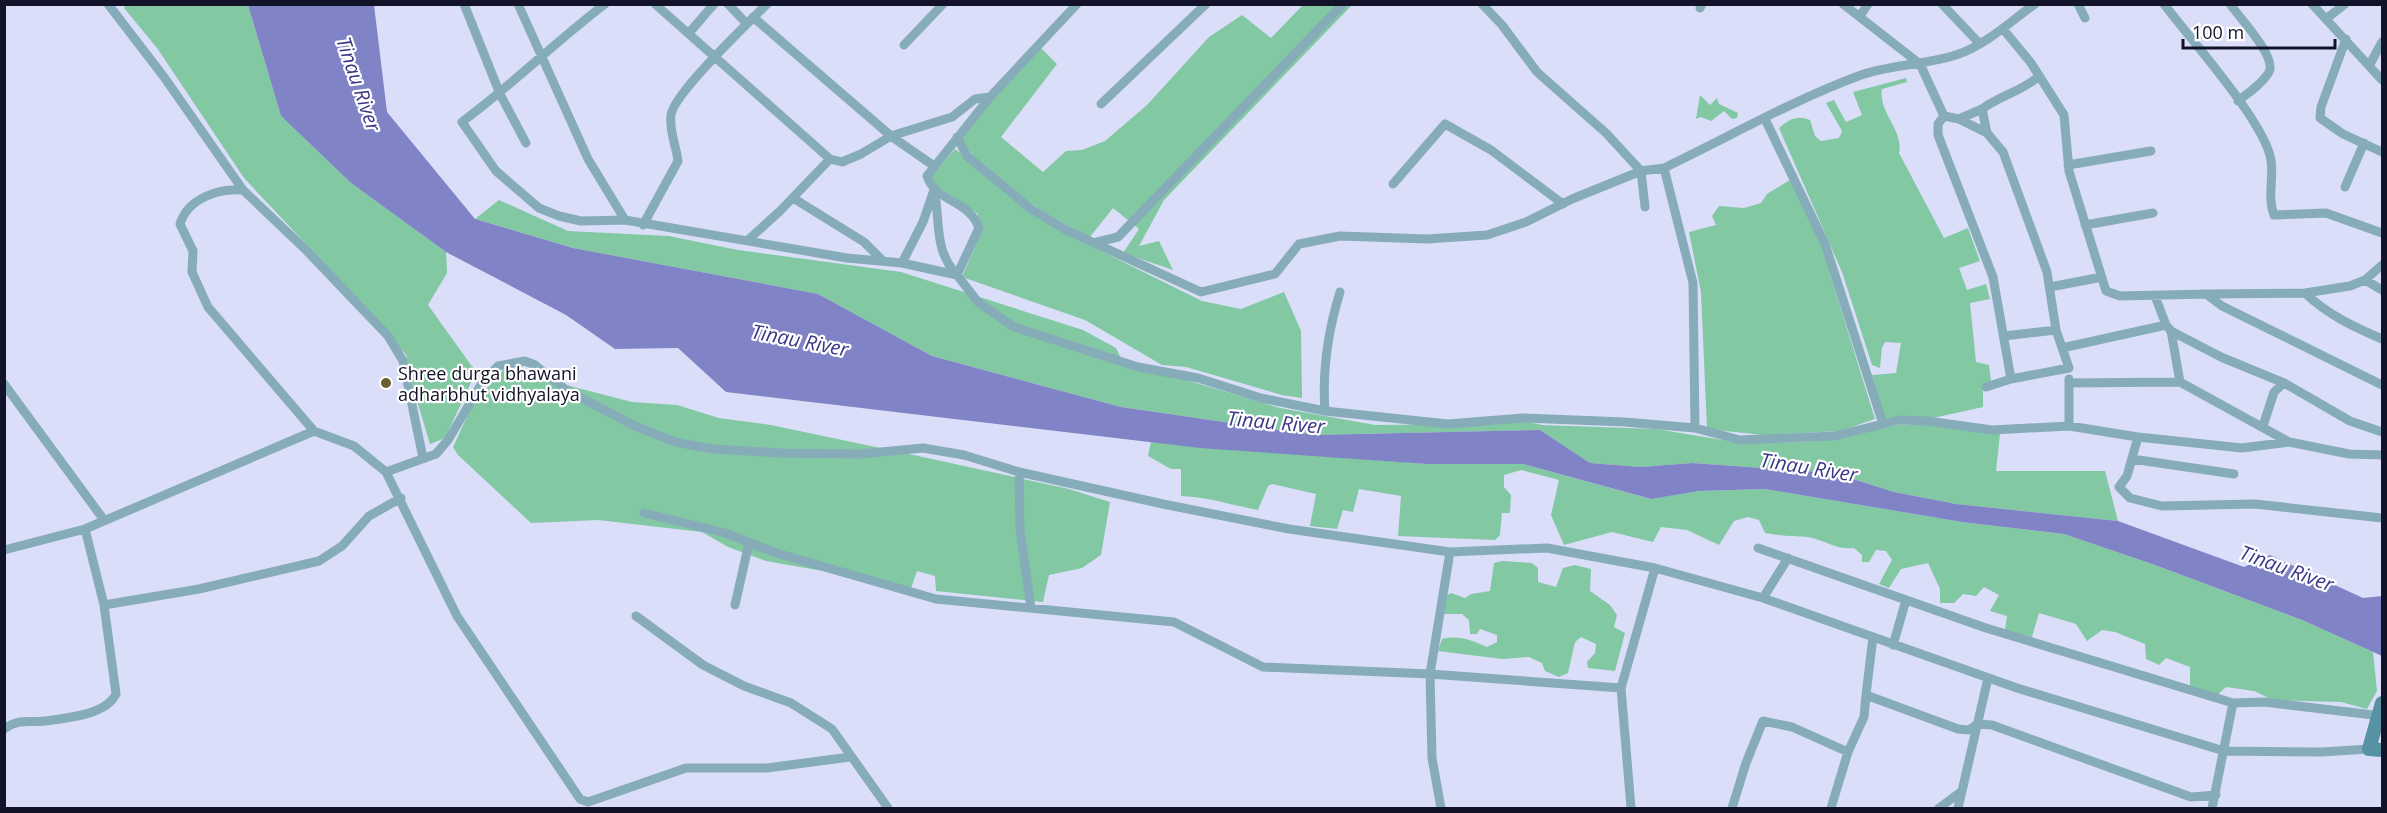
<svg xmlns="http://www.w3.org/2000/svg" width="2387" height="813" viewBox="0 0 2387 813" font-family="'Open Sans',sans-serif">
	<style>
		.green { fill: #82c8a3 }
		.water { fill: #8083c5 }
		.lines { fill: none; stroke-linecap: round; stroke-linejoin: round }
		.street { stroke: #86acb9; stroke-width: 9 }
		.secondary { stroke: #5791a4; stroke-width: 14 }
		.poi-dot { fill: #69612e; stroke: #fff; stroke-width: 2 }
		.labels { text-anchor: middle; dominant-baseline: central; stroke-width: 4.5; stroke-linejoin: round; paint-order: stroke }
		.poi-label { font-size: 18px; fill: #121228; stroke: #fff; text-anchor: start }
		.water-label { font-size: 20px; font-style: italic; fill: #3b3787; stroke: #fff }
	</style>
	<rect width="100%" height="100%" fill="#dbdef8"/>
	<path class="green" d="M126 4 248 5 281 116 351 183 446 252 447 273 428 305 476 372 445 438 430 444 414 391 406 355 371 313 244 178 157 48 124 8Z
		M1303 5H1352L1164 200 1139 246 1159 241 1173 270 1123 253 1139 229 1113 208 1090 237C1052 220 981 174 960 138L978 116 1041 48 1057 64 1001 137 1043 172 1066 151 1082 150 1105 141 1147 105 1209 37 1242 15 1271 38Z
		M1906 78 1907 82 1882 89C1878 112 1904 130 1899 153L1944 238 1968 228 1980 261 1959 268 1967 290 1986 284 1990 299 1970 303 1976 362 1989 365 1991 381 1983 384V407L1933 418 1885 419 1872 375 1896 373 1901 343 1885 342 1882 348 1880 368 1872 365 1842 272 1779 128C1790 119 1796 115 1810 120L1815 136 1821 141 1839 138 1842 131 1826 103 1834 100 1846 122 1862 115 1853 92Z
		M1700 95 1710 105 1717 98 1719 104 1738 113 1737 118 1732 119 1724 111 1711 121 1701 117 1696 119Z
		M955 149 1071 236 1202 301 1241 309 1284 292 1301 331 1302 398 1282 395 1186 367 1162 365 1085 320 962 277 983 229 977 213 929 180Z
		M1790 180 1813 219 1875 419 1840 431 1763 435 1707 429 1701 292 1689 232 1716 225 1712 216 1719 206 1744 208 1761 203 1767 194Z
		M499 200 568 231 669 236 738 250 901 272 1083 330 1116 348 1122 361 1280 408 1375 425 1491 424 1524 421 1542 425 1656 429 1741 443 1808 442 1898 425H1940L2000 434 1996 471H2105L2118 521 1956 504 1894 492 1834 473 1692 463 1641 467 1590 463 1540 430 1314 435 1121 407 932 356 818 294 573 248 475 219Z
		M504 369 632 402 677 405 719 418 771 425 923 457 1069 489 1110 502 1101 555 1082 568 1049 575 1043 602 936 591 935 576 917 571 909 594 823 571 766 561 728 547 702 532 598 520 531 523 458 455 453 447 473 404Z
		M1151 442 1427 464H1523L1650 499 1699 491 1765 489 1962 522 2064 534 2155 565 2302 620 2373 652 2377 691 2367 709 2341 702 2273 700 2254 691 2226 687 2213 699 2190 693V667L2166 658 2159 665 2146 659 2145 644 2115 632 2102 630 2087 641 2076 624 2039 613 2032 637 2005 630 2007 616 1990 611 1999 595 1984 587 1976 596 1963 594 1954 603H1940V589L1928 563 1901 569 1889 588 1879 584 1892 560 1886 551 1876 550 1869 562H1862V555L1854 548C1836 550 1825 540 1808 537 1793 536 1779 536 1765 533L1759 520 1748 517 1734 521 1719 545 1687 530 1661 527 1653 542 1612 532 1564 545 1551 515 1559 480 1521 470 1504 475V487L1511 495 1510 513H1502L1500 535 1495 540 1398 536 1401 496 1359 489 1353 512 1343 510 1337 529 1310 526 1316 494 1272 484 1268 486 1258 510C1231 505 1209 497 1181 496V469H1171L1148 456Z
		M1502 561 1532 563 1538 568V582L1556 587 1563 568 1575 565 1591 569 1590 591 1610 605 1617 615 1614 627 1625 633 1615 671 1588 668 1587 662 1595 653 1596 644 1581 637 1575 642 1568 673 1559 677 1545 671 1542 663 1529 657 1502 659 1438 651 1442 639C1459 635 1471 640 1487 647L1497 642V635L1480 629 1477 634H1470L1469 620 1462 614H1444L1446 596 1451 593 1465 598 1471 594 1490 591 1494 563Z"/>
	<path class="water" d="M248 5H374L387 112 475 219 573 248 818 294 932 356 1121 407 1314 435 1540 430 1590 463 1641 467 1692 463 1834 473 1894 492 1956 504 2118 521 2244 567 2270 555 2363 598 2382 596V656L2302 620 2155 565 2064 534 1962 522 1765 489 1699 491 1651 499 1523 464H1427L1200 448 726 392 678 348 615 349 566 315 446 252 351 183 281 116Z"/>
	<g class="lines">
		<path class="street" d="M108 4 164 77 243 190 305 249 388 336 403 361 423 458
			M464 4 500 94 526 143
			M518 4 588 159 625 220
			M605 4C555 42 512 85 462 122L496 171 539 208 559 216 581 221 625 220 847 258 902 263 957 275 978 302 1014 327 1138 367 1198 378 1261 398 1325 411 1448 424 1523 418 1625 422 1695 428 1740 440 1834 436 1899 420 1927 421 1992 430 2069 426 2138 437 2242 448 2289 442 2349 454 2382 455
			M655 4 830 159
			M728 4 747 24
			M1482 4 1502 25 1537 72 1606 133 1641 171 1645 207
			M1843 4 1920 64 1944 116 1938 124V135L1993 277 2011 379 1986 387
			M1942 4 1979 43
			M2078 4 2085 18
			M2164 4C2190 39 2265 122 2271 160 2274 179 2267 197 2274 215L2326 213 2382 233
			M2230 4C2239 17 2277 57 2269 72 2263 83 2248 93 2238 101
			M2312 4 2382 80
			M1700 8 1702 4
			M1860 16 1868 4
			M753 17 891 136 934 166
			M2326 19 2345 4
			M2003 29 2031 63 2064 115 2069 171 2106 291 2120 296 2206 294 2222 306 2382 385
			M689 33 714 4
			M2346 39 2321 107 2320 118 2343 134 2382 152
			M904 45 943 4
			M2370 64 2382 42
			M1101 104 1206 4
			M1944 116 1959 119 1987 133 2003 152 2047 272 2056 330 2069 368 2011 379
			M1765 119 1825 244 1883 424
			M1959 119 1982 109
			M1987 133 1982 109C2001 95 2023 91 2039 76
			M957 137 967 156 1031 209 1066 230 1201 292 1275 274 1299 244 1340 236 1427 239 1487 235 1526 222 1572 199 1641 171 1664 168C1729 137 1793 100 1861 75 1893 64 1927 65 1959 54 1987 44 2011 21 2035 4
			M2068 165 2151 151
			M1664 168 1693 283 1695 428
			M1393 184 1445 124 1491 150 1563 204
			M2345 187 2364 143
			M243 190C219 188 188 198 180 224L193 251 192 272 208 307 314 431
			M793 198 864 242 883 261
			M643 225 678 161C676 145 669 131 671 115 673 94 748 23 767 4
			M2085 225 2153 213
			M748 240 780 211 830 159 842 162 861 154 891 136 952 117 975 99 990 97 1077 4
			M1097 242 1118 237 1343 4
			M902 263 923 222 934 190C941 222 933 249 957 275L979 228C970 200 935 202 927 176L990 97
			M2365 280 2382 290
			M2050 287 2102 277
			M2305 293C2328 315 2354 327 2382 339
			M2206 294 2305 293 2350 286 2365 280 2382 265
			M2155 296 2166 325
			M2171 331 2180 382 2289 442
			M2004 336 2056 330
			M2062 348 2166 325 2171 331 2221 357 2284 383
			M2069 379V426
			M2069 383 2180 382
			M4 384 104 520
			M1325 411C1322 370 1328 331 1340 292
			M2263 426 2274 392 2284 383 2350 421 2382 432
			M2138 437 2127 476 2119 487 2130 498 2162 506 2255 504 2382 518
			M2132 459 2234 474
			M1019 472 1020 530 1031 608
			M644 513 725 533 776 553 936 599 1174 622 1263 667 1430 674 1621 688
			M1758 548 1986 628 2233 703 2264 702 2382 716
			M4 550 85 529 314 431 354 446 386 472
			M1763 598 1788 558
			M104 605 199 589 319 561 342 546 369 516 401 498
			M735 605 749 543
			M636 616 703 665 744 686 791 703 832 729 888 808
			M1893 645 1906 600
			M1866 695 1873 637
			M4 729C19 718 29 723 45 721 67 718 106 715 116 694L104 605 85 529
			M850 757 767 768H686L588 802 580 799 457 616 386 472 436 454 448 440 482 383 498 366 525 361 535 365 566 390 635 426 675 442 713 449 781 453 860 454 923 448 964 455 1019 472 1163 504 1289 529 1450 552 1547 548 1655 568 1763 598 2017 688 2224 751 2322 752 2369 749
			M1441 808 1432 758 1430 674 1450 552
			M1631 808 1621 688 1655 568
			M1732 808 1746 763 1763 721 1792 727 1848 752
			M1831 808 1848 752 1864 717 1866 695 1958 729 1969 730 1977 724 1992 725 2191 797 2216 795
			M1939 808 1962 791 1988 678
			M1958 808 1962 791
			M2212 808 2233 703"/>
		<path class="secondary" d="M2382 703 2369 749 2382 750"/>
	</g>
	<circle class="poi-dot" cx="386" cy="383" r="6"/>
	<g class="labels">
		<g class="poi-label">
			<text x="398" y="373">Shree durga bhawani<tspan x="398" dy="21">adharbhut vidhyalaya</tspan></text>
		</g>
		<g class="water-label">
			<text transform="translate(359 84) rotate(71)">Tinau River</text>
			<text transform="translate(800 340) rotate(11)">Tinau River</text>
			<text transform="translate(1276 422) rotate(5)">Tinau River</text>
			<text transform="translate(1809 467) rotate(9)">Tinau River</text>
			<text transform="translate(2287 568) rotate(20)">Tinau River</text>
		</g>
	</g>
	<rect width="2387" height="813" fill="none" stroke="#121228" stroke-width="12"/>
	<path d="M2183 39v9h152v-9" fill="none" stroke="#121228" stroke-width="3"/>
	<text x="2192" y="39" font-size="18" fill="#121228" stroke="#ffffff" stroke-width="4.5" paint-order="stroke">100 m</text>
</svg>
